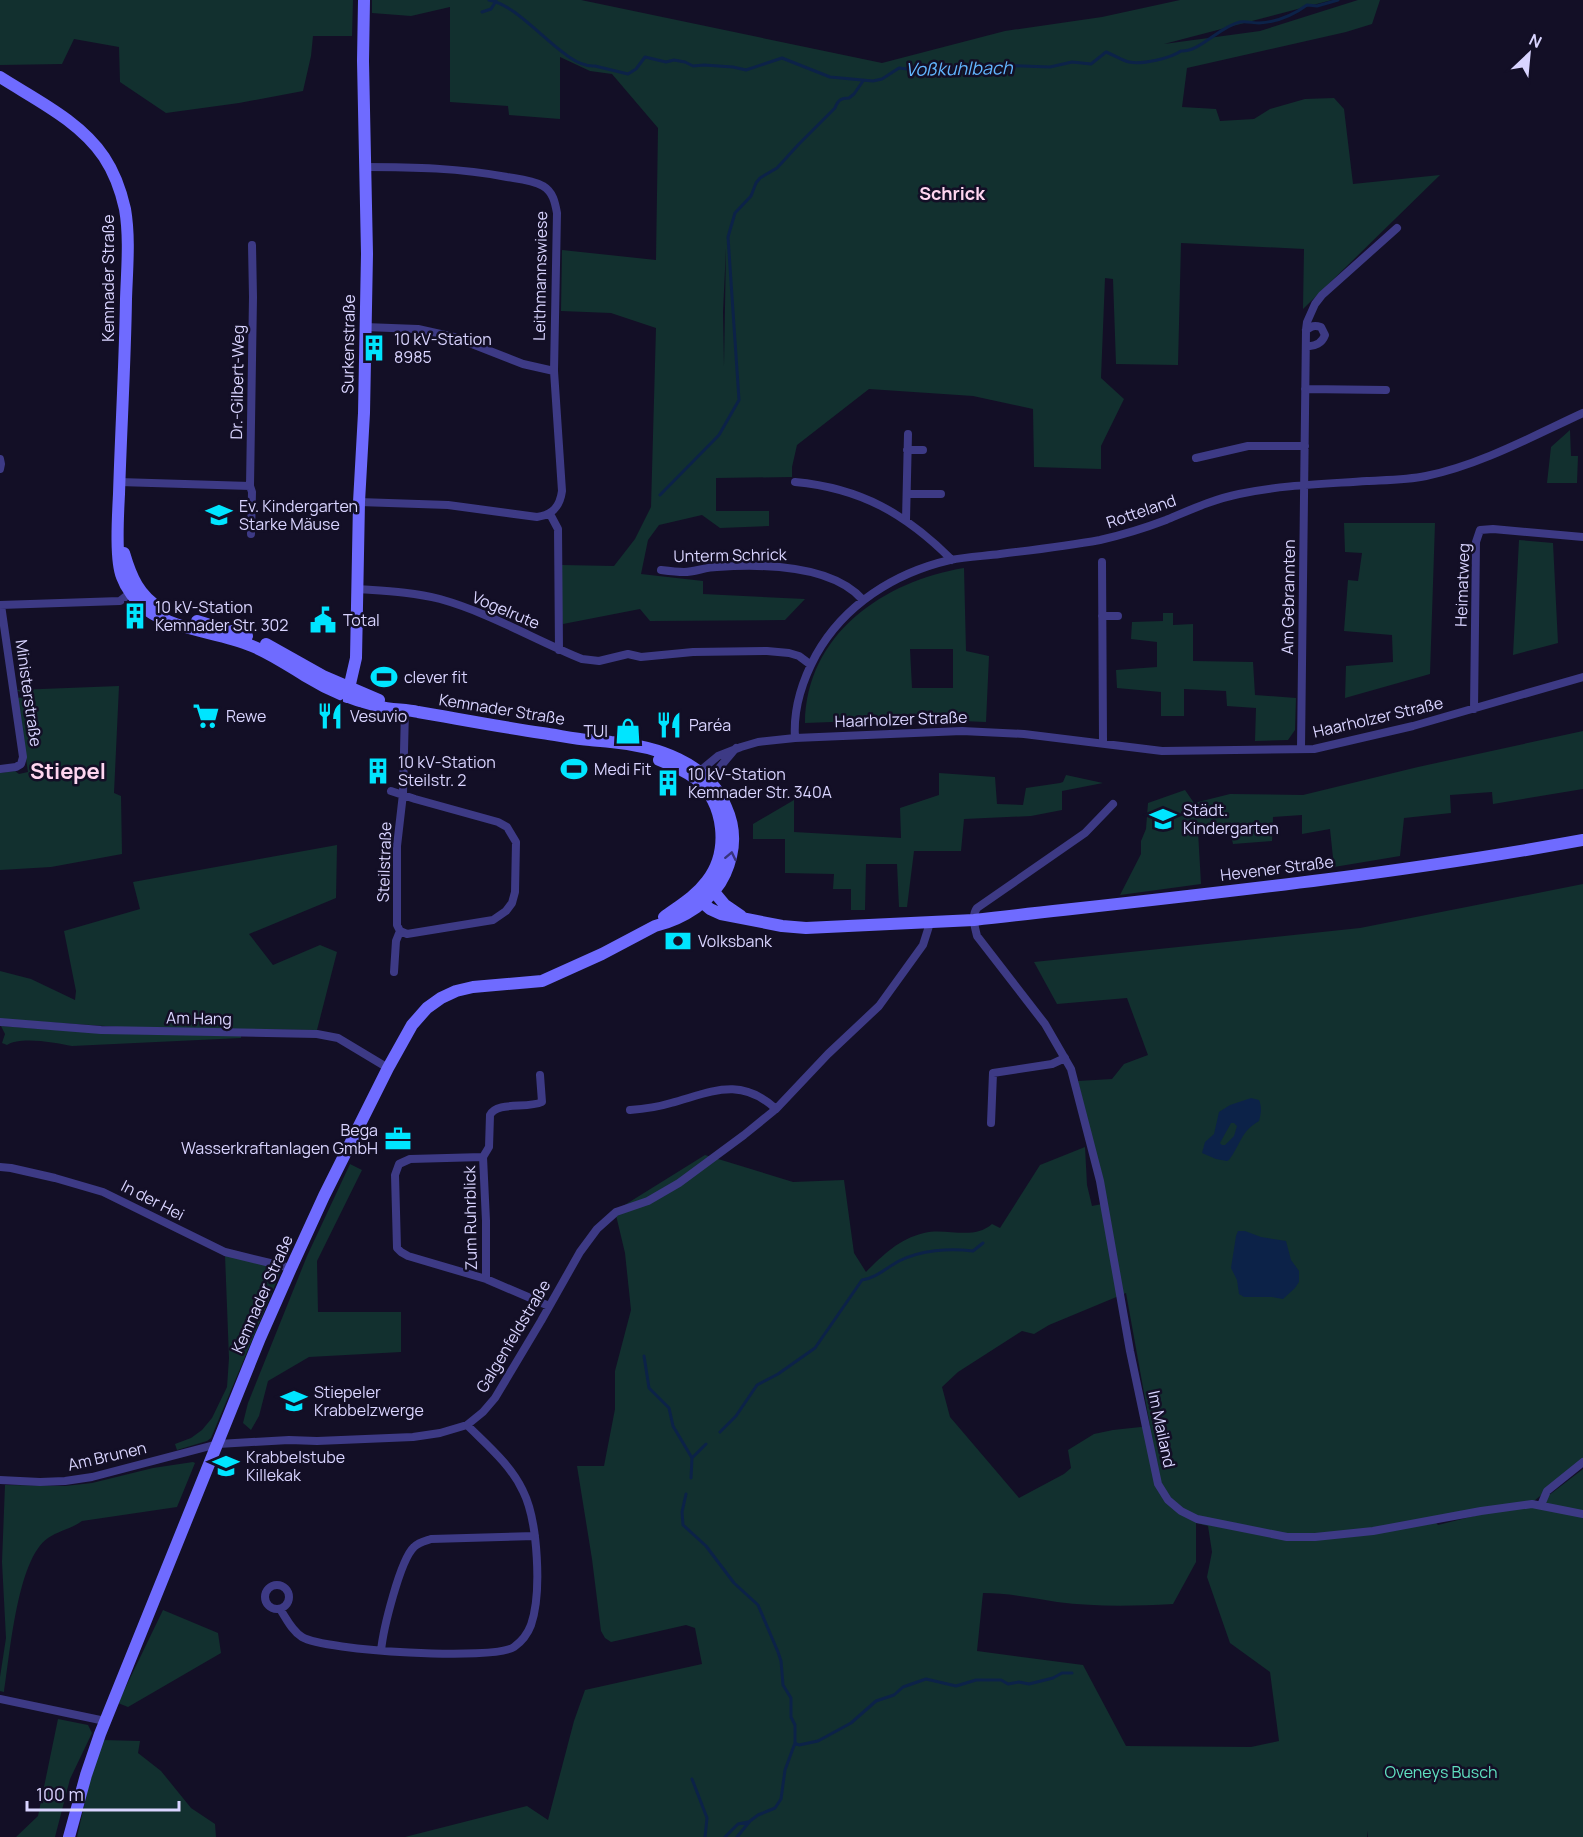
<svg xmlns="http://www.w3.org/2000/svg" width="1583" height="1837" viewBox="0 0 1583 1837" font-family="Manrope,sans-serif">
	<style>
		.green { fill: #12302f; fill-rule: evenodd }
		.water { fill: #0c2248; fill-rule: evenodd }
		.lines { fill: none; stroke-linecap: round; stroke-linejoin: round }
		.stream { stroke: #0c2248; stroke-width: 3 }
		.street { stroke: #3d3a85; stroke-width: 8 }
		.secondary { stroke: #6f6bff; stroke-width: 12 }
		.oneway { stroke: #38347d }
		.labels { text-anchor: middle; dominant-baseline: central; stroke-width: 5; stroke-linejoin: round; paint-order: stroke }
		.street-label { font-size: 16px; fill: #d9d4ff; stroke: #130f26 }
		.poi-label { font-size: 16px; fill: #d9d4ff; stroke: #130f26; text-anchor: start }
		.park-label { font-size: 16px; fill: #5fe0c0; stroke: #130f26 }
		.water-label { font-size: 18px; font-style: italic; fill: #62b6ff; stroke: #130f26 }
		.neighbourhood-label { font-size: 18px; font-weight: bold; fill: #ffd6f0; stroke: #130f26 }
		.district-label { font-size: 22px; font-weight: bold; fill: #ffd6f0; stroke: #130f26 }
	</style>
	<rect width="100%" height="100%" fill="#130f26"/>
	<path class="green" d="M0 0H353L352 36H313L311 56 303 91 239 103 166 113 120 82 119 47 74 39 62 64 0 65Z
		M372 0H581L882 63 1005 31 1102 17 1180 0H1332L1164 44 1260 31 1358 0H1380L1372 24 1346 32 1187 68 1182 107 1216 109 1220 121 1254 119 1270 109 1305 99 1334 98 1344 109 1353 184 1440 175 1303 309 1304 249 1181 243 1178 365 1116 364 1113 279 1105 278 1101 378 1124 399 1101 446V469L1034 467 1033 409 973 396 869 389 797 445 792 467V477L716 478V511H769V526L720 528 702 515 659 525 648 540 641 574 703 581V594L805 599 785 620 650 621 640 609 563 624 560 599 562 565 614 566 635 539 651 507 656 328 611 313 561 311 562 250 656 260 658 128 612 74 590 71 560 57V119L509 115 508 106 450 102V7L411 16 372 13ZM726 248 724 366V367L723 312Z
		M1570 430 1571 456H1578L1577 483H1547L1551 447Z
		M1344 523H1435L1430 674 1345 698 1346 666 1393 662 1392 635 1344 631 1348 580 1358 581 1362 553 1345 552Z
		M1519 540 1553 543 1558 643 1513 655Z
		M964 568 966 651 989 656 986 722 913 719 805 723C806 634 884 581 964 568ZM910 649H953V688H912Z
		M1163 613H1173V625L1193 624V661L1253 662 1255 695 1296 698 1295 730 1288 740 1255 741 1256 708 1227 706 1226 691 1184 689V716H1161V692L1117 688 1116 670 1157 667V642L1131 639 1132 622 1163 621Z
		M119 686 114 793 121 796 122 854 51 867 0 870V773L15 771 19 774 28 772 17 698 25 697V694L16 690Z
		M1583 731V789L1493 804 1492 792 1450 795 1451 813 1404 818 1400 856 1334 867 1330 829 1302 834V815L1273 817 1272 841 1233 844 1229 825 1198 831 1201 884 1120 895 1141 854V841L1146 829 1148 803 1185 790 1194 803 1230 794 1303 795 1418 767Z
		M939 773 995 777 997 804 1023 805 1026 788 1060 783 1063 782 1066 775 1103 783 1062 791V810L1031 816 964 819 961 851H914L907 907H899L897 864H866L865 910H851V889H833L834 874 785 873V839H753V824L794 800V832L901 838 900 808 939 795Z
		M337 845 336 898 249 934 273 965 320 945 337 952 317 1030 135 1028 0 1019V971L31 979 75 1000 76 991 64 931 140 909 133 882Z
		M1583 884V1461L1534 1501 1431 1517 1438 1525 1482 1514 1535 1506 1583 1469V1837H1368V1831L1367 1837H405L527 1806 548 1820 574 1721 585 1690 702 1664 695 1628 686 1625 611 1642 605 1638 601 1631 592 1559 577 1466H604L615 1409V1371L631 1310 625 1253 615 1211 705 1155 793 1182 844 1180 854 1253 866 1272C883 1255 899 1239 924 1233 946 1227 973 1241 992 1224L1000 1228 1040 1165 1085 1147 1087 1185 1092 1206 1107 1203 1078 1081 1112 1079 1124 1064 1148 1055 1127 998 1057 1004 1034 962 1360 928ZM1126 1293 1150 1426 1113 1430 1094 1434 1068 1450 1071 1468 1064 1474 1019 1498 950 1417 942 1387 958 1372 1022 1331 1034 1334 1049 1325ZM1196 1523 1208 1526 1212 1552 1207 1577 1230 1643 1270 1672 1279 1741 1251 1747 1126 1746 1083 1665 977 1651 983 1593C1008 1593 1032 1598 1057 1602 1096 1607 1134 1606 1173 1604L1196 1562Z
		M1 1026C83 1032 159 1036 241 1035V1038L72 1046C55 1043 22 1036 7 1045L2 1043 5 1034Z
		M350 1164 362 1170 317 1261 318 1312H401V1352L309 1357 268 1381 259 1416 251 1430 243 1423 248 1403 307 1256Z
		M225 1255 276 1266 280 1270 279 1276 211 1438 207 1441 177 1450 175 1444 191 1438 202 1430 212 1418 227 1387 229 1358Z
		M193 1462 195 1463 177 1507 82 1521C71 1529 58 1531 48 1538 17 1559 10 1655 4 1692L0 1691V1677L6 1638 2 1562 5 1485 65 1486 92 1483 153 1468Z
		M163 1610 218 1633 221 1653 128 1707 118 1703Z
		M58 1719 88 1725 92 1733 70 1779 55 1837H16L38 1816Z
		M103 1740 140 1741 138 1753 161 1771 191 1808 215 1824 216 1837H77L89 1784Z"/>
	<path class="water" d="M1251 1098 1259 1100C1262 1107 1261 1114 1259 1121 1241 1131 1241 1144 1229 1160L1227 1161 1216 1159 1202 1153 1205 1142 1214 1134 1219 1112 1230 1105ZM1231 1123H1234L1237 1126 1234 1136 1225 1145H1222L1220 1143Z
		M1238 1231H1245L1261 1237 1286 1241 1291 1260 1299 1271V1282L1295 1288 1283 1299 1272 1297H1244L1239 1294 1237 1280 1231 1268 1236 1236Z"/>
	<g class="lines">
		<path class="stream" d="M489 0C524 6 564 69 595 66L628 74 636 69 645 57 666 62 674 60 685 62 693 66 704 65 733 67 746 70 782 58 830 77 873 81 882 79 899 68 924 71 954 68H983L993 65 1050 67 1072 62 1091 64 1106 52C1114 55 1121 60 1129 62 1142 65 1171 58 1181 51 1200 52 1220 26 1240 22 1246 21 1253 23 1259 23 1278 22 1292 16 1307 5L1317 6 1338 0
			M482 12 491 9 496 1
			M660 495 719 435 739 400 728 237 735 213 751 196 756 183 760 178 777 168 798 145 835 108C838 100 841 98 849 98L854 94 863 81
			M644 1356 649 1388 669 1408 673 1426 692 1458
			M720 1432 736 1416 757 1385 778 1374 815 1348 862 1280C876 1278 886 1268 899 1261 921 1250 949 1248 973 1251L983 1243
			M692 1458 706 1444
			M691 1478 692 1458
			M686 1494 682 1512 683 1525 706 1546 734 1583 758 1605 778 1652 781 1661 783 1685 791 1698V1717L795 1725V1743L785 1770 781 1799 775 1808 758 1815 750 1821 737 1837
			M795 1743 799 1745 818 1741 851 1723 876 1701 894 1695 903 1687 926 1679 956 1686 976 1680H1001L1008 1684 1019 1682 1029 1684 1053 1678 1062 1673H1072
			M692 1779 707 1818 705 1837
			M725 1837 738 1824 748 1822"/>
		<path class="street" d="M365 327 418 329 454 337 523 364 554 371
			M1306 346C1315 347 1322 343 1325 335L1321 327C1314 325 1312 326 1306 330
			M1305 389 1386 390
			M907 450H923
			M1196 458 1248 446H1305
			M0 459 1 464 0 469
			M119 482 250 486
			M795 482C861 488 906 514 952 560
			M907 494H941
			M359 502 448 505 537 517C553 515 560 506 562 491L554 371 557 213C555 202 553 192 543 186 532 180 519 179 507 177 460 168 413 167 365 167
			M550 514 558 529 559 650
			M906 520 908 434
			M251 534 252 492 250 486 253 297 252 245
			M1102 562 1103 743
			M661 570C669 571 677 572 684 572 695 572 706 567 717 567 762 564 831 564 863 600
			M357 589C385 591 413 592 440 599 490 613 535 640 582 659L599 661 628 654 641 657 693 652 767 651 789 653 799 656 811 665
			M0 605 120 601 134 590
			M1102 616H1118
			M1474 709 1476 542 1480 530 1493 529 1583 537
			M795 738C793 708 802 681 816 655 844 605 894 573 950 560 966 557 984 556 1000 554 1034 550 1067 546 1100 540 1122 535 1145 528 1166 520 1190 510 1214 499 1239 494 1281 485 1324 484 1367 481 1387 480 1407 480 1426 476 1480 465 1533 436 1583 413
			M736 748 709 780 698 781 700 771 718 756 741 747 758 742 795 738 962 731 1024 734 1162 751 1314 749 1413 726 1583 677
			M1301 748 1306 330 1307 322 1315 304 1322 295 1397 228
			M0 769 16 767 21 764 23 757 1 605
			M391 791 415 799 498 822 507 827 516 842 515 892 512 903 506 911 493 920 407 934 400 931
			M1113 804 1085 833 977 908C971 916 975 927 977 936L1045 1024 1071 1069 1100 1181 1130 1351 1158 1484 1168 1500 1181 1511 1197 1519 1287 1537H1315L1373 1531 1481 1511 1532 1504 1583 1514
			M394 972 396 941 400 931 397 925V846L403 794 405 709
			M0 1022 101 1030 317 1034 338 1038 388 1068
			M630 1110C644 1109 658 1107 671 1103 712 1092 740 1076 776 1109
			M991 1123 993 1073 1052 1064 1065 1058
			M483 1157 410 1159 399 1164 395 1175 397 1248 401 1252 408 1256 486 1279 549 1306
			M0 1167 11 1168 55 1178 103 1192 225 1252 291 1268
			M486 1279V1221L483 1157 489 1147 490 1115C497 1101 527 1109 542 1102L540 1075
			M0 1480 40 1482 65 1481 92 1477 218 1444 289 1440 317 1441 413 1437 440 1433 467 1425 483 1412 495 1398 541 1321 580 1252 597 1229 616 1212 648 1201 679 1183 744 1135 776 1109 828 1054 879 1006 923 945 930 923
			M1541 1505 1547 1491 1583 1462
			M265 1597a12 12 0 1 1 24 0a12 12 0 1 1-24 0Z
			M280 1609C286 1618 292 1631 302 1637 325 1651 494 1661 514 1647 521 1642 528 1633 531 1625 542 1593 538 1521 523 1491 511 1465 487 1445 467 1425
			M381 1651C383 1630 400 1560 414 1547 419 1542 425 1541 431 1539L535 1536
			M0 1699 105 1721"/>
		<path class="secondary" d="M0 77C36 100 80 121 104 157 114 172 121 191 125 209 130 238 127 269 126 299 125 364 121 429 119 494 118 514 115 560 122 577 127 591 136 601 147 610 177 631 219 632 252 646 272 654 289 666 307 677 328 690 352 700 377 706 391 710 404 709 418 712 459 719 501 727 542 733 558 735 574 739 590 740 597 741 604 741 611 742 656 746 708 762 726 807 736 829 735 852 725 874 713 901 683 919 655 926L602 954 542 981 473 987 456 991 441 998 427 1008 412 1025 388 1068 324 1196 291 1268 260 1338 100 1734 86 1775 69 1837
			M124 553C131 577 139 596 161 609
			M197 621 247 636
			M266 644 323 676 379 700
			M347 697 356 658 359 502 364 413 367 254 363 61 364 0
			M659 760C672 765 685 771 696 779 725 804 730 851 707 881 696 896 679 906 664 917
			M701 889 703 903 710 909 721 914 782 926 806 928 974 920C1177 897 1381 877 1583 840
			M708 891 715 893 725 905 741 916"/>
	</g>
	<defs><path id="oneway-chevron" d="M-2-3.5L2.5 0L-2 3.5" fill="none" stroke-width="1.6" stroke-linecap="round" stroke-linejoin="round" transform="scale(1.5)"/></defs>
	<use class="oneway" href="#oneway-chevron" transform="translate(731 856) rotate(-78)"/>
	<defs>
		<g id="building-bare" transform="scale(2.07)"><path d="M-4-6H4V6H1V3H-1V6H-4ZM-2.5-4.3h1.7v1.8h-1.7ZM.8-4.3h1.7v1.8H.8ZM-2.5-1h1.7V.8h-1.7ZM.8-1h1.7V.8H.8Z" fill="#00e5ff" stroke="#130f26" stroke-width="2.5" paint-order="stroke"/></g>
		<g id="school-bare" transform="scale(2.07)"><path d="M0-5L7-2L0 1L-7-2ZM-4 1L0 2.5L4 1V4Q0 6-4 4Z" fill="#00e5ff" stroke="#130f26" stroke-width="2.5" paint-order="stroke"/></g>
		<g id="civic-bare" transform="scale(2.07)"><path d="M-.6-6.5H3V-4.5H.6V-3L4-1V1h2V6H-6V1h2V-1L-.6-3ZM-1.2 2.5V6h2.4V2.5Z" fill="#00e5ff" stroke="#130f26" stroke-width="2.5" paint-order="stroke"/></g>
		<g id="stadium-bare" transform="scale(2.07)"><path d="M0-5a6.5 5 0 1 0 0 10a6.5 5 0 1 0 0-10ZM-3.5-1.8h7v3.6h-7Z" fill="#00e5ff" stroke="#130f26" stroke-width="2.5" paint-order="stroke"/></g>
		<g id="supermarket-bare" transform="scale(2.07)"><path d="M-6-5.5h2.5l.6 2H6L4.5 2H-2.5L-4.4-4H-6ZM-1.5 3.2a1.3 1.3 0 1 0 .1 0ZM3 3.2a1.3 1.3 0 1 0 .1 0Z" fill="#00e5ff" stroke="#130f26" stroke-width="2.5" paint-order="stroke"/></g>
		<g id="restaurant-bare" transform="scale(2.07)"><path d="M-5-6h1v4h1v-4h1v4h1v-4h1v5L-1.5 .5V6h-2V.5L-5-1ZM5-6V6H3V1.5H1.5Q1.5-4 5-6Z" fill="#00e5ff" stroke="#130f26" stroke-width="2.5" paint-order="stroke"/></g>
		<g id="shop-bare" transform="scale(2.07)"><path d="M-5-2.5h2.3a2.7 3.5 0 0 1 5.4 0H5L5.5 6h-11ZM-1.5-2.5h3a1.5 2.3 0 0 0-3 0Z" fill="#00e5ff" stroke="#130f26" stroke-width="2.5" paint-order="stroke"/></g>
		<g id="bank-bare" transform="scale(2.07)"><path d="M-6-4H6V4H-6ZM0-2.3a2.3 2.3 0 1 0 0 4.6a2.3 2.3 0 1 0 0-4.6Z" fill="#00e5ff" stroke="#130f26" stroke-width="2.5" paint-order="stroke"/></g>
		<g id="office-bare" transform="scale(2.07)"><path d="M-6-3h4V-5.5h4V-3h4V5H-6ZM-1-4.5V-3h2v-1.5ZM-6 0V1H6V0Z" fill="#00e5ff" stroke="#130f26" stroke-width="2.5" paint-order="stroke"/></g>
	</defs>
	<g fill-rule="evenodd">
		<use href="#building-bare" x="374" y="348"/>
		<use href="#school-bare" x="219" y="515"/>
		<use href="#building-bare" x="135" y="616"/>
		<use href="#civic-bare" x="323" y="620"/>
		<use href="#stadium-bare" x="384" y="677"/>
		<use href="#supermarket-bare" x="206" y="716"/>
		<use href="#restaurant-bare" x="330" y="716"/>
		<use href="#restaurant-bare" x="669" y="725"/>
		<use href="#shop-bare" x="628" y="731"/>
		<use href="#stadium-bare" x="574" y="769"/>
		<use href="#building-bare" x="378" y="771"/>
		<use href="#building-bare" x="668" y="783"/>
		<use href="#school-bare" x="1163" y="819"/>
		<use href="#bank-bare" x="678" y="941"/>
		<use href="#office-bare" x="398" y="1139"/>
		<use href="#school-bare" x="294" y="1401"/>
		<use href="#school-bare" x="226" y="1466"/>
	</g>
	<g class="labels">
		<g class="street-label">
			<text transform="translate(540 276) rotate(-89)">Leithmannswiese</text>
			<text transform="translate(108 278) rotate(-90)">Kemnader Straße</text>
			<text transform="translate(348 344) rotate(-89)">Surkenstraße</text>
			<text transform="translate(237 382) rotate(-89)">Dr.-Gilbert-Weg</text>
			<text transform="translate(1141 511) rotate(-19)">Rotteland</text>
			<text transform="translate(730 555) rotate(-1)">Unterm Schrick</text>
			<text transform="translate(1462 585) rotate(-88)">Heimatweg</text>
			<text transform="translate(1288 597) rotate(-89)">Am Gebrannten</text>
			<text transform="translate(506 610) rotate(23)">Vogelrute</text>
			<text transform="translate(29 693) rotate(82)">Ministerstraße</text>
			<text transform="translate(502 709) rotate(9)">Kemnader Straße</text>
			<text transform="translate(1378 717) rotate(-13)">Haarholzer Straße</text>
			<text transform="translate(901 719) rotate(-2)">Haarholzer Straße</text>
			<text transform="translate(384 862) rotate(-88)">Steilstraße</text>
			<text transform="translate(1277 868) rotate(-7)">Hevener Straße</text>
			<text transform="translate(199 1018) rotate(1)">Am Hang</text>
			<text transform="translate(153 1200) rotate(27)">In der Hei</text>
			<text transform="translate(470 1218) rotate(-91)">Zum Ruhrblick</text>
			<text transform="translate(262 1294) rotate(-66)">Kemnader Straße</text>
			<text transform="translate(513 1336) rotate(-59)">Galgenfeldstraße</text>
			<text transform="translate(1162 1429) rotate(78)">Im Mailand</text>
			<text transform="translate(107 1456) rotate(-13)">Am Brunen</text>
		</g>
		<g class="poi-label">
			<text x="394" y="339">10 kV-Station<tspan x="394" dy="18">8985</tspan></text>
			<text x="239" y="506">Ev. Kindergarten<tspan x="239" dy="18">Starke Mäuse</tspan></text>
			<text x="155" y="607">10 kV-Station<tspan x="155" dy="18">Kemnader Str. 302</tspan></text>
			<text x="343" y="620">Total</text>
			<text x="404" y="677">clever fit</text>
			<text x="226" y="716">Rewe</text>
			<text x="350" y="716">Vesuvio</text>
			<text x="689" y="725">Paréa</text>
			<text x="608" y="731" text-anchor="end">TUI</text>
			<text x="398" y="762">10 kV-Station<tspan x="398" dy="18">Steilstr. 2</tspan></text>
			<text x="594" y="769">Medi Fit</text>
			<text x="688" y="774">10 kV-Station<tspan x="688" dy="18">Kemnader Str. 340A</tspan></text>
			<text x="1183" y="810">Städt.<tspan x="1183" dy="18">Kindergarten</tspan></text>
			<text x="698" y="941">Volksbank</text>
			<text x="378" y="1130" text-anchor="end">Bega<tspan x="378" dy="18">Wasserkraftanlagen GmbH</tspan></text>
			<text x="314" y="1392">Stiepeler<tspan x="314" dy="18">Krabbelzwerge</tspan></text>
			<text x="246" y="1457">Krabbelstube<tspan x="246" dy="18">Killekak</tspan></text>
		</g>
		<g class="park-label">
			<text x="1441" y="1772">Oveneys Busch</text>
		</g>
		<g class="water-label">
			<text transform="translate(959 68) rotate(-1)">Voßkuhlbach</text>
		</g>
		<g class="neighbourhood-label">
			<text x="952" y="193">Schrick</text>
		</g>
		<g class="district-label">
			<text x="68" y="771">Stiepel</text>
		</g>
	</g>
	<g transform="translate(1529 54) rotate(26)" stroke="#130f26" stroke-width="4.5" paint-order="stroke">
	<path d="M0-4.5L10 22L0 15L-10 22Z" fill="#d9d4ff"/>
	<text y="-9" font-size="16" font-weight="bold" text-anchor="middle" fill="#d9d4ff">N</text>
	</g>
	<path d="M27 1801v9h152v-9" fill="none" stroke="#d9d4ff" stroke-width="3"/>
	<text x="36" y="1801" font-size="18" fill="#d9d4ff" stroke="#130f26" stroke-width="4.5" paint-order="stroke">100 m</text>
</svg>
